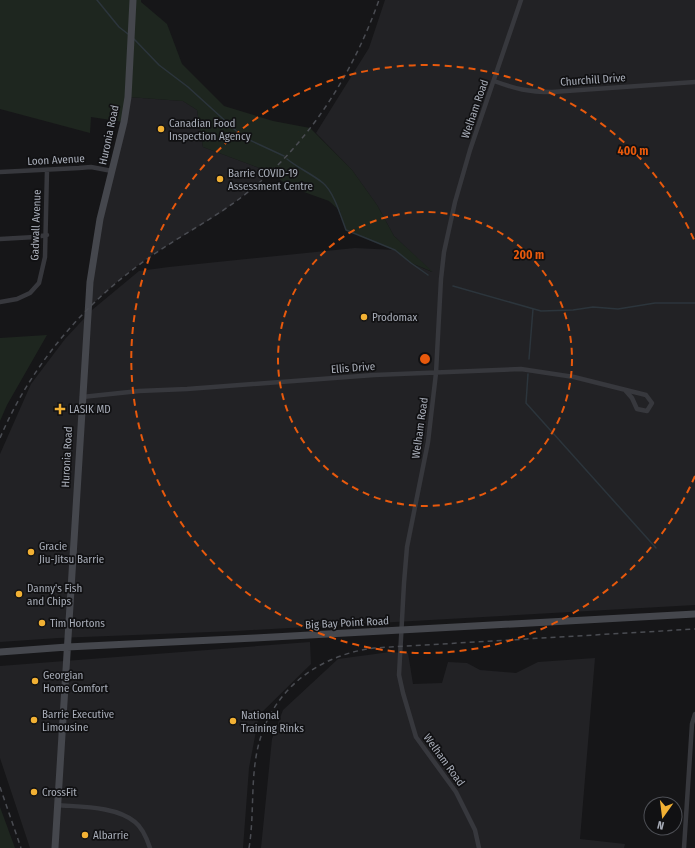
<svg xmlns="http://www.w3.org/2000/svg" width="695" height="848" viewBox="0 0 695 848" font-family="'Fira Sans Condensed',sans-serif">
	<style>
		.built { fill: #222225 }
		.green { fill: #1e261f }
		.lines { fill: none; stroke-linecap: round; stroke-linejoin: round }
		.stream { stroke: #2c353c; stroke-width: 1.5 }
		.street { stroke: #37383d; stroke-width: 4.5 }
		.secondary { stroke: #45474d; stroke-width: 7 }
		.rail { stroke: #4a4c52; stroke-width: 1.5; stroke-dasharray: 5 4; stroke-linecap: butt }
		.ring { fill: none; stroke: #e8590c; stroke-width: 2; stroke-dasharray: 7 5 }
		.poi-dot { fill: #f2b134; stroke: #111113; stroke-width: 1.5 }
		.labels { text-anchor: middle; dominant-baseline: central; stroke-width: 3.5; stroke-linejoin: round; paint-order: stroke }
		.street-label { font-size: 11px; fill: #a8adb8; stroke: #111113 }
		.poi-label { font-size: 11px; fill: #a8adb8; stroke: #111113; text-anchor: start }
		.centre { fill: #e8590c; stroke: #111113; stroke-width: 2 }
		.ring-label { font-size: 12px; text-anchor: middle; font-weight: bold; fill: #e8590c; stroke: #111113; stroke-width: 3.5; stroke-linejoin: round; paint-order: stroke }
	</style>
	<rect width="100%" height="100%" fill="#161618"/>
	<path class="built" d="M385 0H695V605L236 631 58 638 0 642V454L31 384 65 339 92 310 139 271 169 267 355 248 395 250 411 263 432 272 394 236 377 205 352 170 316 133 369 48Z
		M128 97 183 101 197 110 203 147 270 172 253 188 222 212 152 255 125 275 88 308 90 282Z
		M310 642 311 664 259 715 249 768 243 848H30L0 758V666Z
		M390 652 408 653 413 684 442 683 448 662 467 663 480 670 516 673 538 662 595 658 580 839 625 844 624 848H261L272 739 283 710 338 659Z"/>
	<path class="green" d="M0 0H141V2L167 24 182 64 224 106 273 121 310 128 352 170 377 205 394 236 433 272 411 263 395 250 346 230 340 211 329 201 290 187 270 172 203 147 197 110 183 101 128 97 124 122 91 117 90 133 0 109Z
		M47 335 7 405 0 421V338Z
		M0 807 15 848H0Z"/>
	<g class="lines">
		<path class="stream" d="M97 0 119 27 128 34
			M134 39 159 65 188 87 243 137 284 156
			M287 159C298 168 312 174 323 183 334 192 341 217 346 230L395 250 411 263 428 275
			M453 286 541 311 573 310 593 307 618 309 655 303H695
			M529 359 533 309
			M528 374 526 403 656 548"/>
		<path class="street" d="M494 81C516 89 528 92 552 92L695 82
			M0 172 79 168 91 167 112 171
			M0 239 35 237 47 235
			M0 302 17 299 30 293 39 283 45 257 47 170
			M82 397 139 391 187 389 374 375 521 369 574 377 646 395 652 403 647 411 637 409 632 398 625 390
			M57 805C80 807 116 806 135 822 143 828 147 839 150 848
			M479 848 475 830 456 792 416 737 403 693 399 675 404 583 407 547 428 442 436 373 441 279 444 252 455 202 470 150 521 0
			M684 848 692 724 695 714"/>
		<path class="secondary" d="M0 652 67 647 255 638 695 614
			M55 848 90 282 100 219 124 122 128 97 133 0"/>
		<path class="rail" d="M0 438C31 365 85 302 150 257 184 233 221 215 253 188 312 138 353 73 379 0
			M0 787 21 848
			M249 848C254 818 251 787 256 757 266 695 313 656 374 648L695 629"/>
	</g>
	<g class="ring">
		<circle cx="425" cy="359" r="147"/>
		<path d="M695 476A294 294 0 1 1 695 242"/>
	</g>
	<g class="poi-dot">
		<circle cx="161" cy="129" r="4"/>
		<circle cx="220" cy="179" r="4"/>
		<circle cx="364" cy="317" r="4"/>
		<path d="M58 403h4v4h4v4h-4v4h-4v-4h-4v-4h4z"/>
		<circle cx="31" cy="552" r="4"/>
		<circle cx="19" cy="594" r="4"/>
		<circle cx="42" cy="623" r="4"/>
		<circle cx="35" cy="681" r="4"/>
		<circle cx="34" cy="720" r="4"/>
		<circle cx="233" cy="721" r="4"/>
		<circle cx="34" cy="792" r="4"/>
		<circle cx="85" cy="835" r="4"/>
	</g>
	<g class="labels">
		<g class="street-label">
			<text transform="translate(593 80) rotate(-4)">Churchill Drive</text>
			<text transform="translate(475 109) rotate(-71)">Welham Road</text>
			<text transform="translate(109 135) rotate(-78)">Huronia Road</text>
			<text transform="translate(56 160) rotate(-3)">Loon Avenue</text>
			<text transform="translate(36 225) rotate(-88)">Gadwall Avenue</text>
			<text transform="translate(353 368) rotate(-4)">Ellis Drive</text>
			<text transform="translate(420 428) rotate(-82)">Welham Road</text>
			<text transform="translate(67 457) rotate(-87)">Huronia Road</text>
			<text transform="translate(347 623) rotate(-3)">Big Bay Point Road</text>
			<text transform="translate(444 760) rotate(54)">Welham Road</text>
		</g>
		<g class="poi-label">
			<text x="169" y="123">Canadian Food<tspan x="169" dy="13">Inspection Agency</tspan></text>
			<text x="228" y="173">Barrie COVID-19<tspan x="228" dy="13">Assessment Centre</tspan></text>
			<text x="372" y="317">Prodomax</text>
			<text x="69" y="409">LASIK MD</text>
			<text x="39" y="546">Gracie<tspan x="39" dy="13">Jiu-Jitsu Barrie</tspan></text>
			<text x="27" y="588">Danny's Fish<tspan x="27" dy="13">and Chips</tspan></text>
			<text x="50" y="623">Tim Hortons</text>
			<text x="43" y="675">Georgian<tspan x="43" dy="13">Home Comfort</tspan></text>
			<text x="42" y="714">Barrie Executive<tspan x="42" dy="13">Limousine</tspan></text>
			<text x="241" y="715">National<tspan x="241" dy="13">Training Rinks</tspan></text>
			<text x="42" y="792">CrossFit</text>
			<text x="93" y="835">Albarrie</text>
		</g>
	</g>
	<circle cx="425" cy="359" r="6" class="centre"/>
	<g class="ring-label">
		<text x="633" y="155">400 m</text>
		<text x="529" y="259">200 m</text>
	</g>
	<g transform="translate(663 816) rotate(194)"><circle r="19" fill="#111113" stroke="#4d4f55"/>
	<path d="M0-3L7 15L0 10L-7 15Z" fill="#f2b134"/>
	<text y="-6" font-size="11" font-weight="bold" text-anchor="middle" fill="#a8adb8">N</text>
	</g>
</svg>
